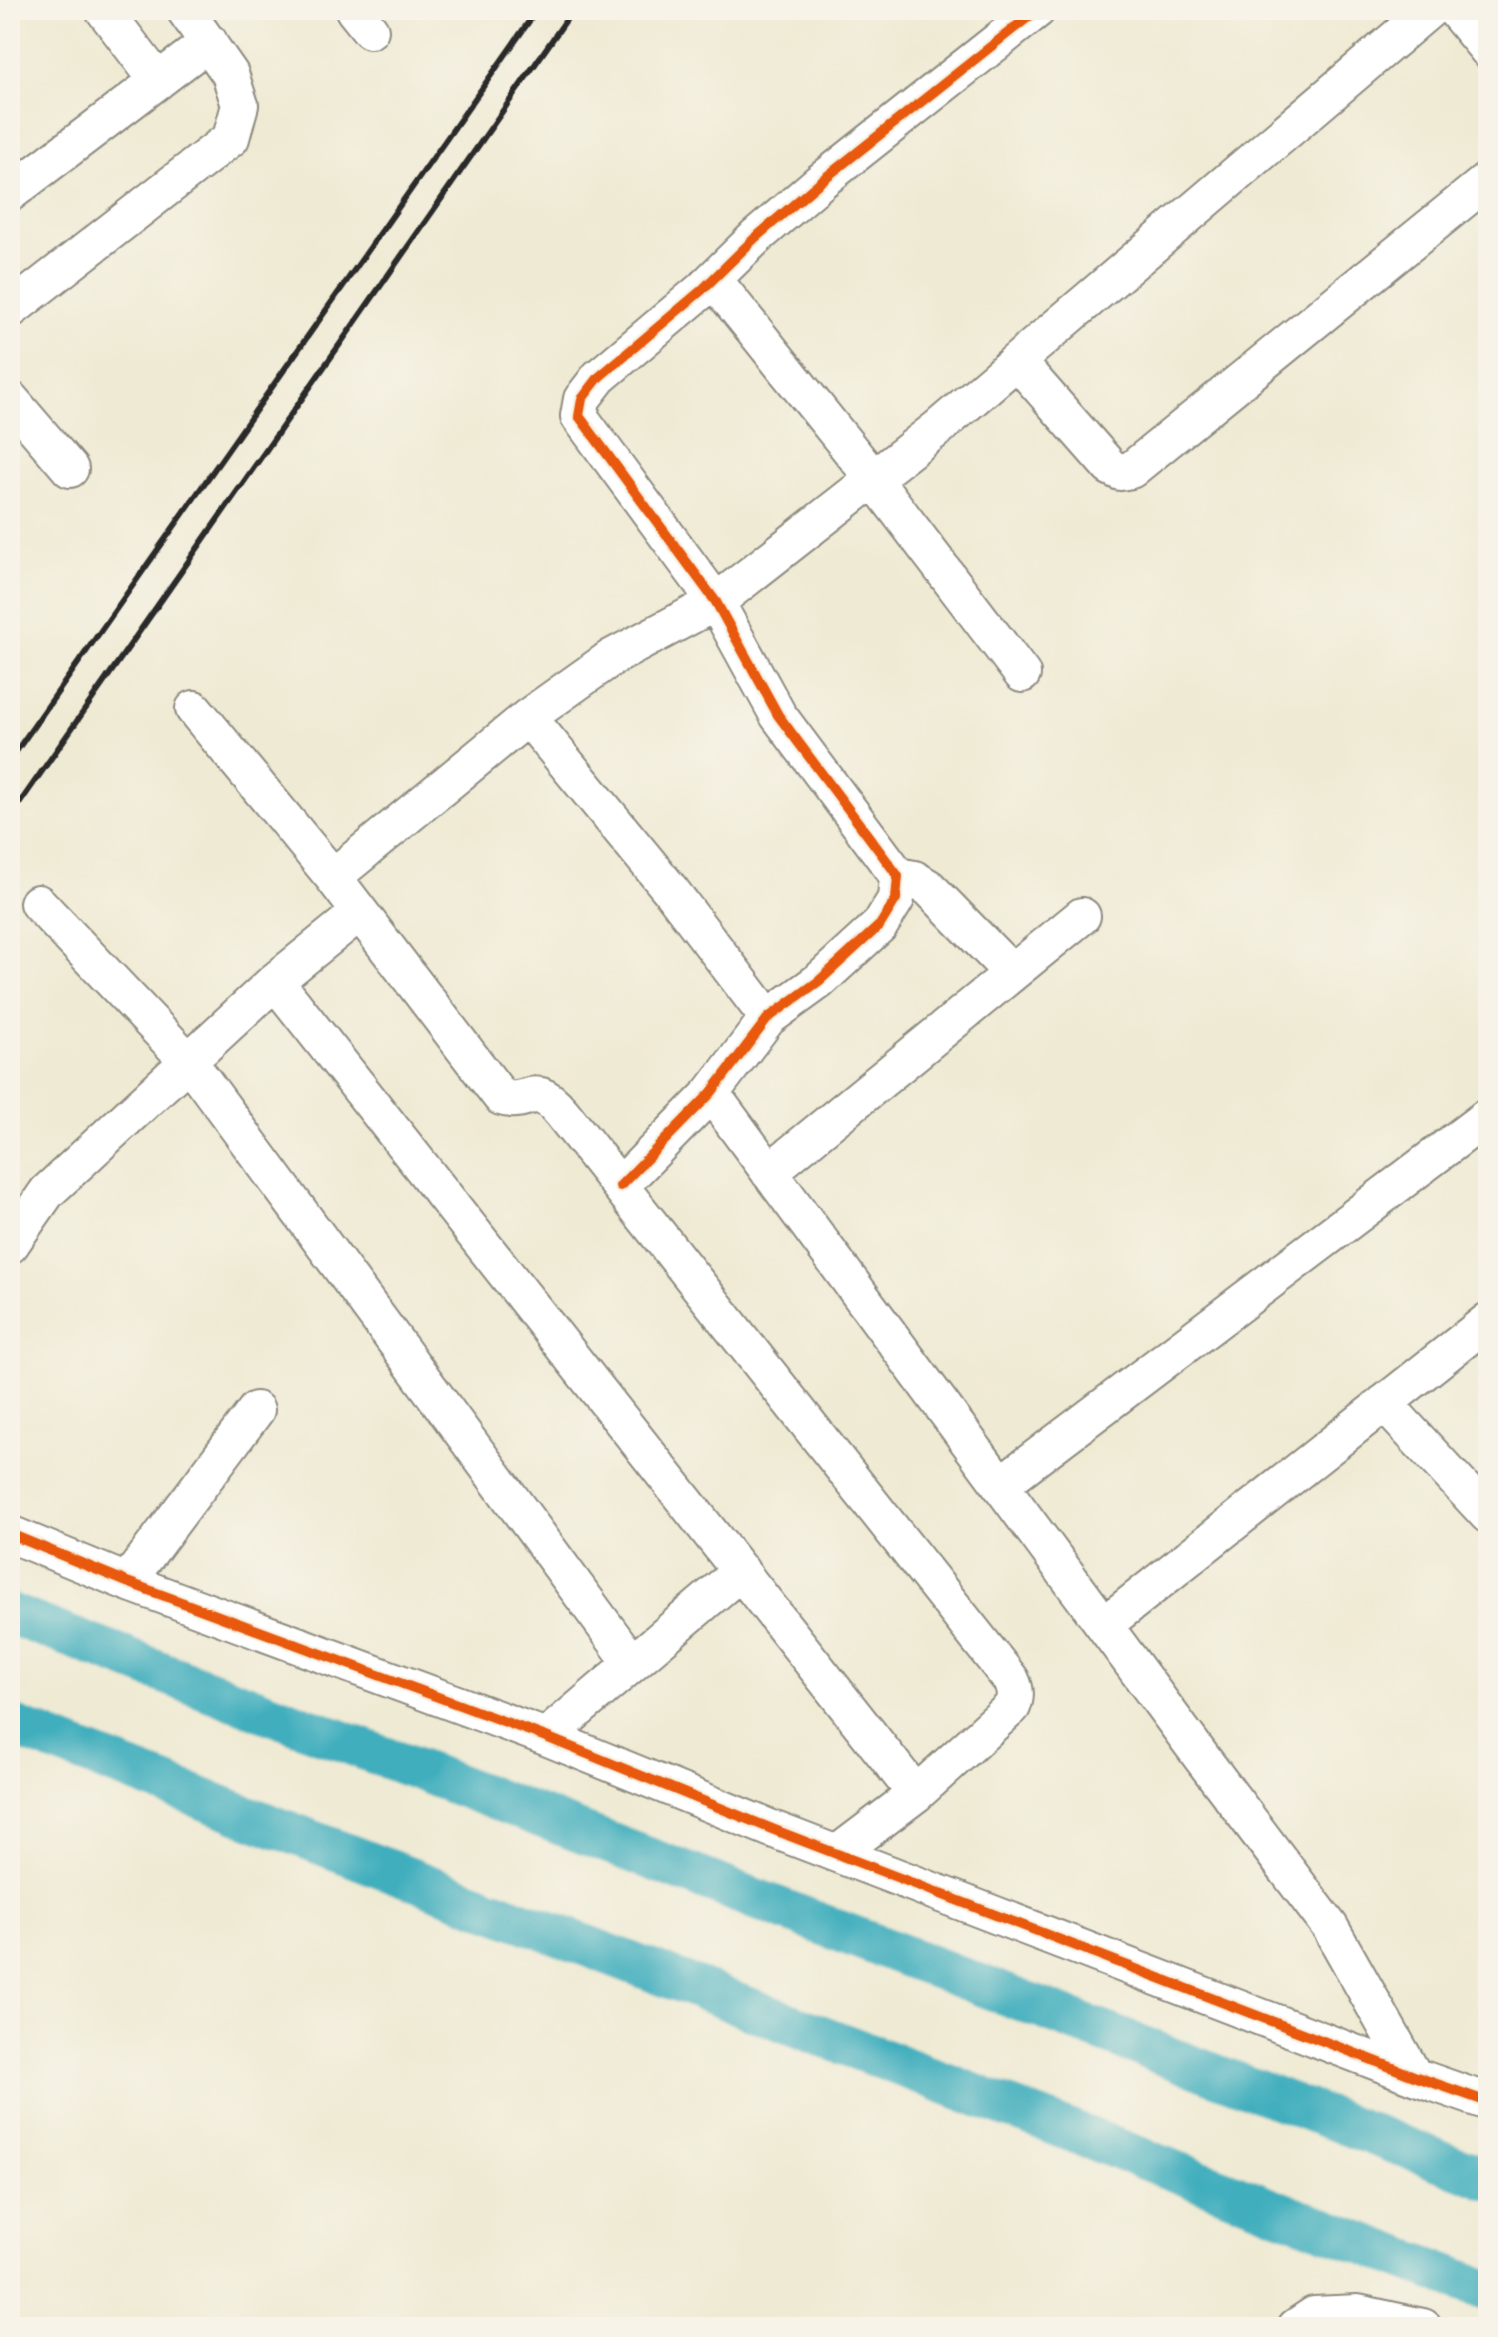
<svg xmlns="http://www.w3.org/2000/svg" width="1498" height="2337" viewBox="0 0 1498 2337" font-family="'Patrick Hand',sans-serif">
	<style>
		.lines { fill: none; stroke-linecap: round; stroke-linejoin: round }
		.canal { stroke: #40aebd; stroke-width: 42 }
		.minor-casing { stroke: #8d8a7f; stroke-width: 40 }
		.minor { stroke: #fff; stroke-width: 36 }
		.rail { stroke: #2b2b2b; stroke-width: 6 }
		.cycleway-casing { stroke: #f7f3e8; stroke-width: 15 }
		.cycleway { stroke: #e8590c; stroke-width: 10 }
	</style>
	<rect width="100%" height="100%" fill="#f7f3e8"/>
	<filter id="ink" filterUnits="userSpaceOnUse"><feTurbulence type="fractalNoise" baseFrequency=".0125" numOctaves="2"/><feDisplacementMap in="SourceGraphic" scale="16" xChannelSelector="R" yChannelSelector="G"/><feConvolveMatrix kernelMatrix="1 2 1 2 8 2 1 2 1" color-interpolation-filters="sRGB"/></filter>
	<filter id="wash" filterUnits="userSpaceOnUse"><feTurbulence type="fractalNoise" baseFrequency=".006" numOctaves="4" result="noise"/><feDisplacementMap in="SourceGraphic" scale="32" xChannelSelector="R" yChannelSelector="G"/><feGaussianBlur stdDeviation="1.8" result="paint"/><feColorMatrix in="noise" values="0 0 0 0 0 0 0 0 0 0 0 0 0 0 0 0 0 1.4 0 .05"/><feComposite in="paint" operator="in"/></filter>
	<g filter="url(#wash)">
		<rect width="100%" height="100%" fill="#efead3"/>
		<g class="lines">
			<path class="canal" d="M10 1614 1488 2179
				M10 1725 1488 2291"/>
		</g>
	</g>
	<g filter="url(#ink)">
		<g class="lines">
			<g class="minor-casing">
				<path id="minor" d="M104 10 158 81
					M354 10 370 30
					M1455 10 1488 50
					M10 193 209 42
					M713 279 873 478 1022 674
					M10 310 231 138 240 105 230 74 185 10
					M1017 361 1110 467 1120 472 1131 470 1488 180
					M10 399 70 469
					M194 709 333 877 501 1097C529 1107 533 1078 562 1113L1011 1680C1016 1690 1016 1697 1012 1707L916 1794
					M528 717 672 892 768 1018
					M898 876 914 879 929 888 1012 973
					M333 877 528 717 611 658 716 602 938 428 1429 10
					M38 903 190 1063 632 1663
					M275 981 916 1794 838 1853
					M711 1093 1202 1758 1330 1927 1414 2076
					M769 1172 1082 916
					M620 1186 711 1093 768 1018 819 981 880 925 896 899 898 876 778 715 716 602 579 416 582 399 599 377 702 290 755 238 820 182 1037 10
					M10 1245 47 1192 275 981 359 913
					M1384 1403 1488 1515
					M1000 1485 1488 1116
					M10 1534 127 1582 546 1737 772 1829 1414 2076 1488 2102
					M127 1582 256 1410
					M1104 1625 1488 1321
					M546 1737 741 1571
					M1296 2327 1314 2315 1358 2313 1423 2327"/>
			</g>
			<use href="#minor" class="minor"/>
			<path class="rail" d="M10 760 537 10
				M10 817 573 10"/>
			<g class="cycleway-casing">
				<path id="cycleway" d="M620 1186 711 1093 768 1018 819 981 880 925 896 899 898 876 778 715 716 602 579 416 582 399 599 377 702 290 755 238 820 182 1037 10
					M10 1534 127 1582 546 1737 772 1829 1414 2076 1488 2102"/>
			</g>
			<use href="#cycleway" class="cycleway"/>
		</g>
	</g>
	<rect width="1498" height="2337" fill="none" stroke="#f7f3e8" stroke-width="40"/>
</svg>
